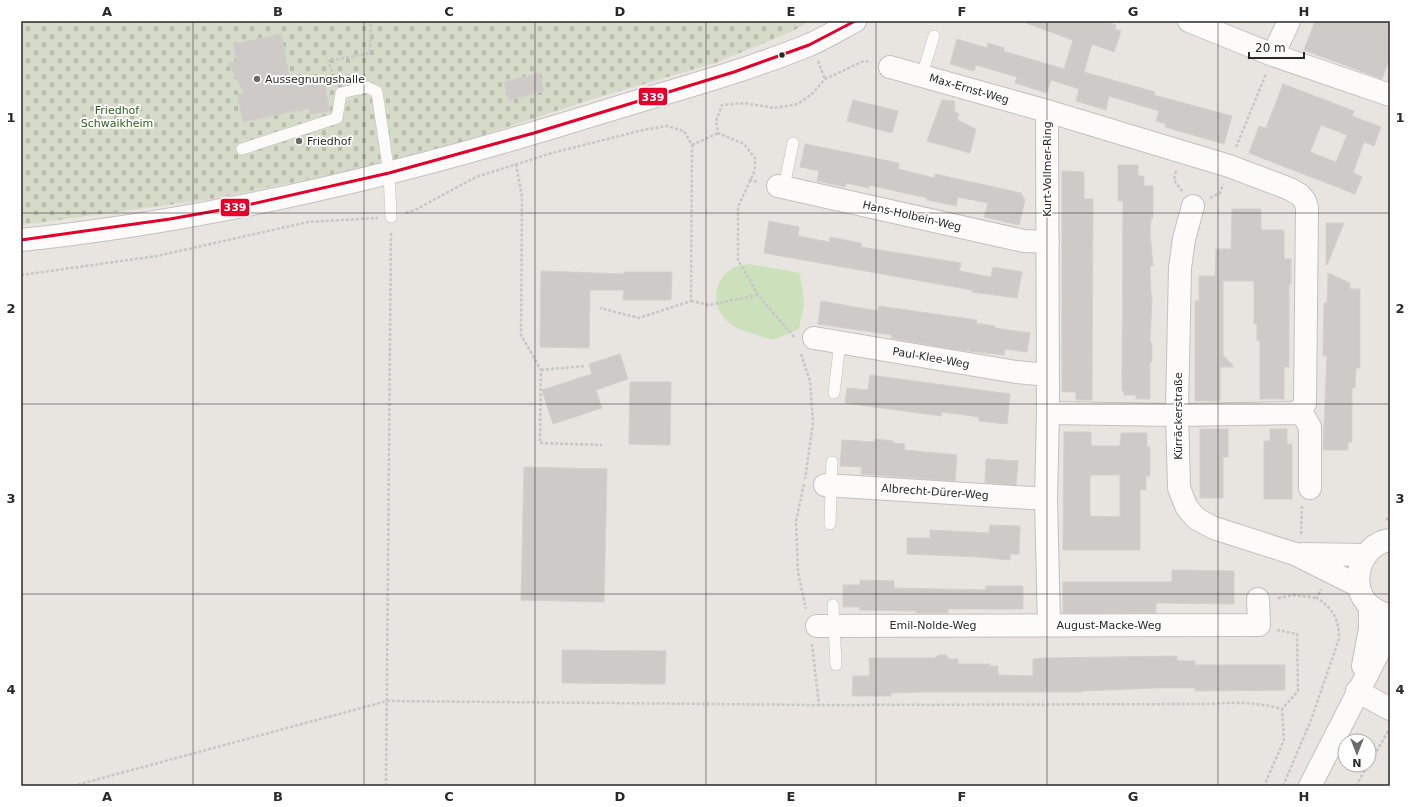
<svg xmlns="http://www.w3.org/2000/svg" width="1411" height="807" viewBox="0 0 1411 807" font-family="'DejaVu Sans',sans-serif">
	<style>
		.grass { fill: #cce0bb }
		.cemetery { fill: url(#cemetery-stones) }
		.building { fill: #cdcac7; stroke: #d3cfcc; fill-rule: evenodd }
		.lines { fill: none; stroke-linecap: round; stroke-linejoin: round }
		.lane-casing { stroke: #c2c0c1; stroke-width: 12 }
		.street-casing { stroke: #c2c0c1; stroke-width: 24 }
		.secondary-casing { stroke: #c2c0c1; stroke-width: 24 }
		.path { stroke: #c6c6c5; stroke-width: 2.5; stroke-dasharray: 3 2; stroke-linecap: butt }
		.lane { stroke: #fcfbfa; stroke-width: 11 }
		.street { stroke: #fcfbfa; stroke-width: 22 }
		.secondary { stroke: #fcfbfa; stroke-width: 22 }
		.bus-1-casing { stroke: #fff; stroke-width: 6 }
		.bus-1 { stroke: #e4002b; stroke-width: 3 }
		.grid { fill: none; stroke: #292929; stroke-width: 1; stroke-opacity: 0.55 }
		.bus-dot { fill: #292929; stroke: #fff; stroke-width: 1.5 }
		.poi-dot { fill: #6c6a69; stroke: #fff; stroke-width: 1.5 }
		.labels { text-anchor: middle; dominant-baseline: central; stroke-width: 3.5; stroke-linejoin: round; paint-order: stroke }
		.poi-label { font-size: 11px; fill: #292929; stroke: #fff; text-anchor: start }
		.street-label { font-size: 11px; fill: #292929; stroke: #fff }
		.park-label { font-size: 11px; fill: #2f611f; stroke: #fff }
		.line-badge { stroke: #fff; stroke-width: 1.5 }
		.badge-label { font-size: 11px; text-anchor: middle; font-weight: bold; fill: #fff }
		.neatline { fill: none; stroke: #292929; stroke-width: 1.5 }
		.grid-label { font-size: 13px; text-anchor: middle; font-weight: bold; fill: #292929 }
	</style>
	<defs>
		<pattern id="cemetery-stones" width="16" height="16" patternUnits="userSpaceOnUse"><rect width="16" height="16" fill="#d5dbc8"/><path d="M2 7V4a2 2 0 0 1 4 0v3zM10 15v-3a2 2 0 0 1 4 0v3z" fill="#b7bcac"/></pattern>
	</defs>
	<rect width="100%" height="100%" fill="#e8e4e0"/>
	<path class="grass" d="M749 264 800 273 804 304 799 329 773 340C762 336 742 332 732 325 711 311 711 283 731 269 736 266 744 265 749 264Z"/>
	<path class="cemetery" d="M21 21H810L791 32 715 63 596 98 410 159 211 199 21 225Z"/>
	<path class="building" d="M1027 21H1104L1116 25 1115 29 1121 31 1114 52 1092 44 1084 72 1155 92 1154 95 1232 116 1224 144 1165 127 1166 124 1156 121 1159 111 1109 96 1106 110 1076 101 1079 89 1051 80 1047 93 1015 83 1017 77 976 65 974 71 950 64 957 39 987 48 988 43 1004 48 1003 51 1064 69 1073 40 1026 23Z
		M1315 21H1390V58L1382 79 1304 50Z
		M281 34 291 84 323 78 330 111 310 114 309 108 243 122 237 94 244 93 228 63 237 61 233 44Z
		M539 73 544 91 509 100 504 82Z
		M1283 84 1354 111 1352 116 1381 127 1374 146 1364 142 1353 173 1362 177 1355 194 1249 153 1259 126 1266 128ZM1321 125 1347 135 1336 162 1310 152Z
		M853 100 898 111 892 133 847 121Z
		M942 100 954 101 955 112 959 114 957 120 976 129 970 153 927 141Z
		M805 144 899 163 898 169 935 178V174L1021 193 1025 200 1019 225 984 217 988 203 958 197 956 206 927 200V198L869 185V188L846 183 845 187 817 181 819 171 800 167Z
		M1118 165H1138V176H1144V186H1153V218H1151L1150 232 1153 266H1150L1151 295H1152L1150 343H1152V362H1150V399H1136V395H1124V391H1122L1123 201H1118Z
		M1062 171 1084 172V199H1093L1092 400H1076V392H1062Z
		M1232 209H1261V230H1284V259H1291V284H1289V367H1284V399H1260V341H1257V324H1254V281H1223V355L1234 367H1220V401H1195V301H1199V276H1215L1216 249H1231Z
		M769 221 799 227 798 236 829 242 830 237 861 243V247L961 263 959 271 991 277 993 267 1022 272 1017 298 972 292V290L764 253Z
		M1326 223H1344L1327 265H1326Z
		M541 271 624 274V272H672L671 300H623L624 290H590L589 348 540 347Z
		M1328 273 1350 283V289H1360V368H1356L1355 388H1352V442H1348V450H1323L1327 356H1323L1324 303H1327Z
		M821 301 878 311 879 306 977 320 976 323 995 326V328L1030 333 1027 352 1005 349 1004 355 952 349 891 338 892 335 818 324Z
		M620 354 628 379 596 390 602 408 553 424 542 390 592 374 589 364Z
		M870 375 1010 394 1007 424 979 421V417L942 412 941 416 845 403 847 388 868 390Z
		M630 382H671L670 445 629 444Z
		M1200 429H1228V457H1223V498H1200Z
		M1270 429H1287V444H1292V499H1264V441H1270Z
		M1064 432H1091V446H1120L1121 433H1147V447H1150V476H1146V490L1140 489V550H1063ZM1090 475H1120V517L1090 516Z
		M875 439 893 441V443L905 444 904 450 957 455 955 481 861 474 862 467 840 466 842 440 875 442Z
		M986 459 1018 461 1016 485 985 483Z
		M524 467 607 469 604 602 521 600Z
		M990 525 1020 526 1019 554H1010V560L979 557 907 554V538H930V530L989 533Z
		M1172 570 1234 571V604L1156 603V613H1063V582H1172Z
		M860 580 894 581V588L986 590V586H1023V609H948V613H916V611L860 610V607H843V585H860Z
		M562 650 666 651 665 684 562 683Z
		M938 655H946L949 659H958V664H990V666H998V675L1033 676V659L1045 658 1177 656V661H1195V665H1285V690L1195 691V688H1155L1082 691V692H923L891 693V696H852L853 676H870L869 658H935Z"/>
	<g class="lines">
		<g class="lane-casing">
			<path id="lane" d="M922 75 934 36
				M242 149 337 118 341 93 367 87 377 92 389 174 391 217
				M784 187 793 143
				M834 393 840 342
				M830 524 832 462
				M833 605 836 665"/>
		</g>
		<g class="street-casing">
			<path id="street" d="M1189 21 1273 55 1390 95
				M1273 55 1289 21
				M890 67 1047 111
				M778 186 1024 241 1048 242
				M1193 206 1184 239 1180 268 1177 410 1179 488 1187 508 1197 519 1214 528 1295 554 1359 586
				M814 338 1016 372 1048 375
				M1300 410 1310 427V488
				M1048 413 1178 415 1297 413 1305 404 1307 208 1305 201 1300 195 1290 189 1229 166 1047 111 1048 413 1046 499 1049 625
				M825 485 1046 499
				M1302 554 1365 555
				M817 626 1259 625 1258 599
				M1357 691 1390 709"/>
		</g>
		<g class="secondary-casing">
			<path id="secondary" d="M21 240C220 219 415 171 606 111 674 90 743 72 809 45 825 38 840 29 855 21
				M1390 540C1360 544 1347 586 1370 606 1376 611 1383 613 1390 616
				M1363 666 1370 629V606
				M1310 786 1390 630"/>
		</g>
		<path class="path" d="M818 61 825 79
			M336 81 328 61 370 53 371 21
			M692 145 718 133
			M1236 147 1266 74
			M516 164 522 197 521 335 541 370 540 443 602 445
			M1176 171 1174 180 1182 191
			M749 180 759 182
			M1210 198 1220 193 1223 184
			M406 213 415 210 476 177 552 153 643 130 667 126 684 131 692 145 691 301 639 318 600 308
			M21 275 157 256 308 222 378 218
			M691 301 709 305 758 295
			M794 337 758 295 738 260V207L755 170V158L744 144 718 133 716 121 722 105 745 103 774 108 798 104 813 93 825 79 864 61 871 62
			M801 354 810 381 813 423 805 479
			M541 370 584 366
			M804 484 796 521 798 572 806 609
			M1386 520 1390 516
			M1301 534 1302 506
			M1278 598 1293 595 1317 598
			M1277 630 1297 634 1298 691 1282 709
			M812 644 819 705
			M1369 764 1390 728
			M73 786 387 701 819 705 1208 704C1234 702 1256 702 1282 709L1284 740 1264 786
			M386 786 391 231
			M1283 786 1311 720 1339 639C1339 620 1334 609 1317 598L1321 589
			M1356 786 1368 765"/>
		<use href="#lane" class="lane"/>
		<use href="#street" class="street"/>
		<use href="#secondary" class="secondary"/>
		<g class="bus-1-casing">
			<path id="bus-1" d="M21 240 170 219 243 206 389 173 534 133 734 72 809 45 855 21"/>
		</g>
		<use href="#bus-1" class="bus-1"/>
	</g>
	<path class="grid" d="M193 21V786M364 21V786M535 21V786M706 21V786M876 21V786M1047 21V786M1218 21V786M21 213H1390M21 404H1390M21 594H1390"/>
	<circle class="bus-dot" cx="782" cy="55" r="3.5"/>
	<g class="poi-dot">
		<circle cx="257" cy="79" r="4"/>
		<circle cx="299" cy="141" r="4"/>
	</g>
	<g class="labels">
		<g class="poi-label">
			<text x="265" y="79">Aussegnungshalle</text>
			<text x="307" y="141">Friedhof</text>
		</g>
		<g class="street-label">
			<text transform="translate(969 89) rotate(16)">Max-Ernst-Weg</text>
			<text transform="translate(1047 169) rotate(-90)">Kurt-Vollmer-Ring</text>
			<text transform="translate(912 216) rotate(13)">Hans-Holbein-Weg</text>
			<text transform="translate(931 358) rotate(10)">Paul-Klee-Weg</text>
			<text transform="translate(1178 416) rotate(-90)">Kürräckerstraße</text>
			<text transform="translate(935 492) rotate(4)">Albrecht-Dürer-Weg</text>
			<text x="933" y="625">Emil-Nolde-Weg</text>
			<text x="1109" y="625">August-Macke-Weg</text>
		</g>
		<g class="park-label">
			<text x="117" y="110">Friedhof<tspan x="117" dy="13">Schwaikheim</tspan></text>
		</g>
	</g>
	<g class="line-badge">
		<rect x="638" y="87" width="30" height="19" rx="4" fill="#e4002b"/>
		<rect x="220" y="198" width="30" height="19" rx="4" fill="#e4002b"/>
	</g>
	<g class="badge-label">
		<text x="653" y="101">339</text>
		<text x="235" y="211">339</text>
	</g>
	<rect width="1411" height="807" fill="none" stroke="#ffffff" stroke-width="44"/>
	<g transform="translate(1357 753) rotate(180)"><circle r="19" fill="#ffffff" stroke="#a9a9a9"/>
	<path d="M0-3L7 15L0 10L-7 15Z" fill="#6c6a69"/>
	<text y="-6" font-size="11" font-weight="bold" text-anchor="middle" fill="#292929">N</text>
	</g>
	<path d="M1249 52v6h55v-6" fill="none" stroke="#292929" stroke-width="2"/>
	<text x="1255" y="52" font-size="12" fill="#292929" stroke="#ffffff" stroke-width="3" paint-order="stroke">20 m</text>
	<rect x="22" y="22" width="1367" height="763" class="neatline"/>
	<g class="grid-label">
		<text x="107" y="16">A</text>
		<text x="278" y="16">B</text>
		<text x="449" y="16">C</text>
		<text x="620" y="16">D</text>
		<text x="791" y="16">E</text>
		<text x="962" y="16">F</text>
		<text x="1133" y="16">G</text>
		<text x="1304" y="16">H</text>
		<text x="11" y="122">1</text>
		<text x="1400" y="122">1</text>
		<text x="11" y="313">2</text>
		<text x="1400" y="313">2</text>
		<text x="11" y="503">3</text>
		<text x="1400" y="503">3</text>
		<text x="11" y="694">4</text>
		<text x="1400" y="694">4</text>
		<text x="107" y="801">A</text>
		<text x="278" y="801">B</text>
		<text x="449" y="801">C</text>
		<text x="620" y="801">D</text>
		<text x="791" y="801">E</text>
		<text x="962" y="801">F</text>
		<text x="1133" y="801">G</text>
		<text x="1304" y="801">H</text>
	</g>
</svg>
